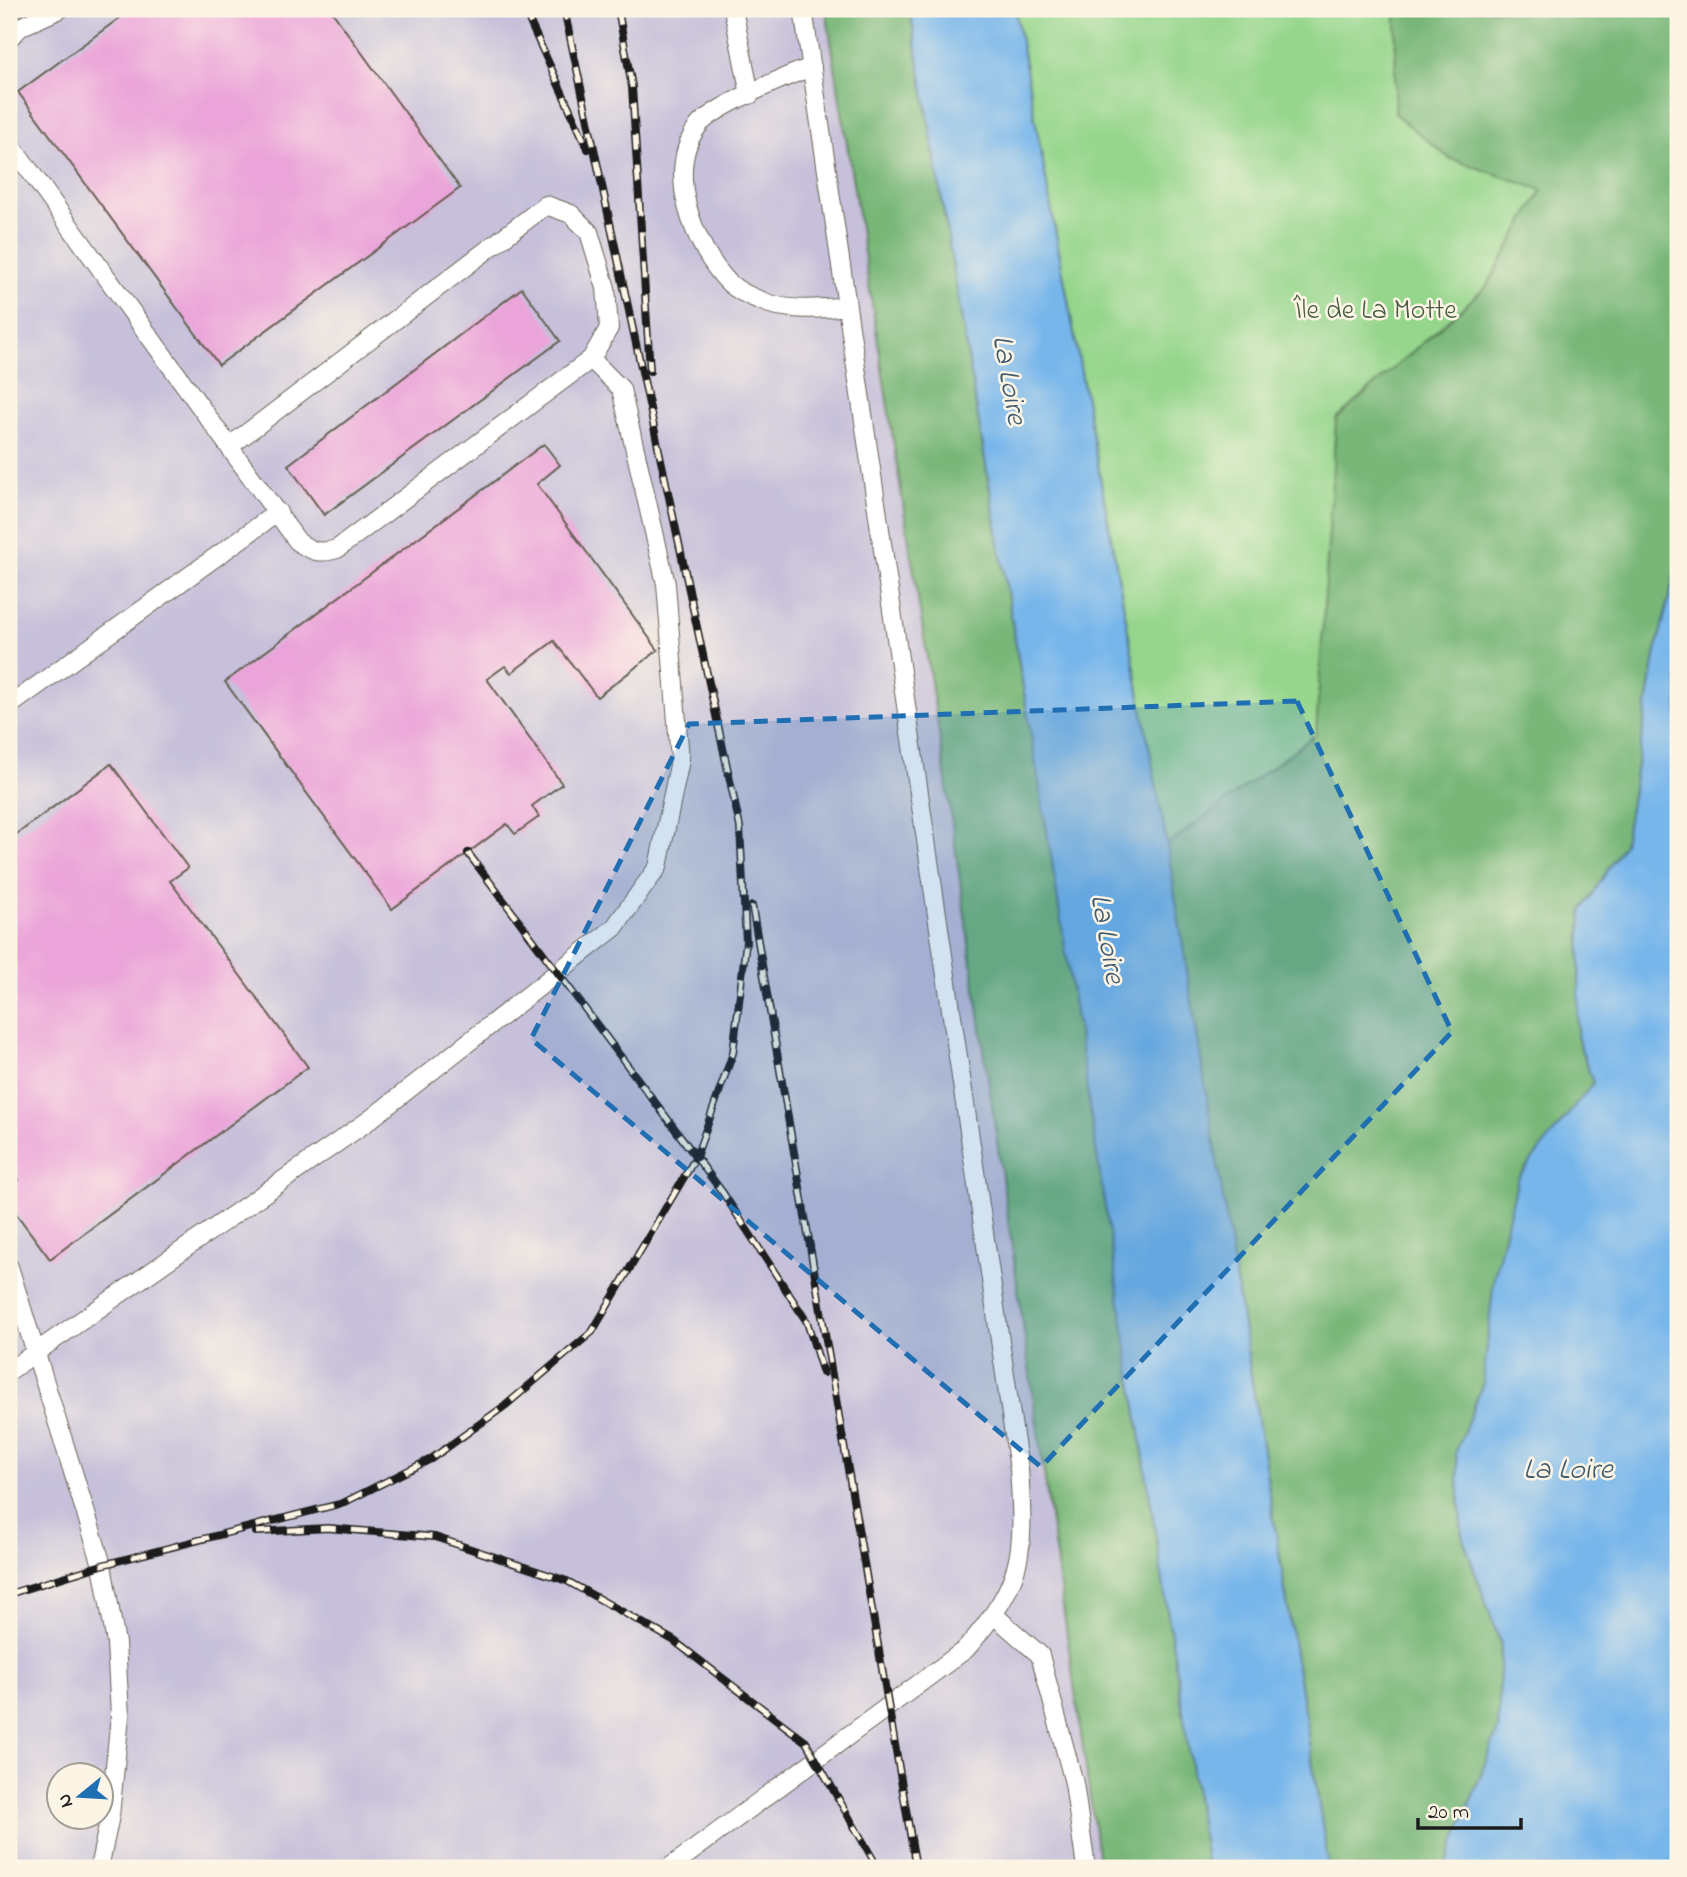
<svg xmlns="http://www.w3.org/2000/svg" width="1687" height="1877" viewBox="0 0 1687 1877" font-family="'Indie Flower',sans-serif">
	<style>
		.industrial { fill: #c6c0da; fill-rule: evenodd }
		.green { fill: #95d68c; stroke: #587954; stroke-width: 2 }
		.forest { fill: #78b778; stroke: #4a6a4a; stroke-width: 2 }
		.water { fill: #77b6eb; stroke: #4a6984; stroke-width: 2 }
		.building { fill: #eba4d9 }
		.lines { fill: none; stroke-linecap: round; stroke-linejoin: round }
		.lane-casing { stroke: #676156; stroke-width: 20 }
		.lane { stroke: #fff; stroke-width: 18 }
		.rail-casing { stroke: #1c1c1c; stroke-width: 8 }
		.rail { stroke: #fcf5e5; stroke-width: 5; stroke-dasharray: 16; stroke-linecap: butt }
		.marked { fill: #1f6fb2; fill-opacity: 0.2; stroke: #1f6fb2; stroke-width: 5; stroke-dasharray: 14 9; stroke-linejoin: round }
		.labels { text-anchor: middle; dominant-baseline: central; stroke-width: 5; stroke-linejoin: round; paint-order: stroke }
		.park-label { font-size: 28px; fill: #465d43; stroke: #fcf5e5 }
		.water-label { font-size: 30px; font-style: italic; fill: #405a6f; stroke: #fcf5e5 }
	</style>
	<rect width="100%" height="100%" fill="#fcf5e5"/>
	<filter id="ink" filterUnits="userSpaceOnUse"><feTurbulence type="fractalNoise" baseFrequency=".0143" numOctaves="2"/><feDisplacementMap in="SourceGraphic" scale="14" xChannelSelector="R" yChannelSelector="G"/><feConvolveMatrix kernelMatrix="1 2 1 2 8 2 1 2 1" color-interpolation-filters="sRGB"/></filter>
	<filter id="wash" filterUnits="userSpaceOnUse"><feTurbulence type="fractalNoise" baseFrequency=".00686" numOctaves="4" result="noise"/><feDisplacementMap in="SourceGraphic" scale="28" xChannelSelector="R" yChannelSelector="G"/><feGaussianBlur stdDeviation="1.57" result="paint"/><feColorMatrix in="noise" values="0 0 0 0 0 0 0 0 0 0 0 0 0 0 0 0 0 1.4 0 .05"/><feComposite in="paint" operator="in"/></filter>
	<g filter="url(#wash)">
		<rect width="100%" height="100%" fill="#f1e2c3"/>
		<path class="industrial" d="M9 9H826L942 753 1100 1868H9ZM60 1776H102V1818H60Z"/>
		<path class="green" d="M1015 9H1678V561L1656 651 1445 1868H1329L1327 1860 1167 845Z"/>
		<path class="forest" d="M826 9H910L1050 849 1207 1868H1100L942 753Z
			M1396 9H1678V561L1656 651 1624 845 1582 911 1577 1036 1593 1083 1568 1116 1490 1339 1483 1383 1456 1452 1462 1535 1501 1645 1498 1730 1445 1868H1329L1167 845 1316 734 1336 419 1486 287 1542 190 1449 158 1395 114Z"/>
		<path class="water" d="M910 9H1015L1167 845 1329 1868H1207L1050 849Z
			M1678 561V1868H1445L1498 1730 1501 1645 1462 1535 1456 1452 1483 1383 1494 1278 1518 1178 1593 1083 1577 1036 1582 911 1624 844 1656 651Z"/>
		<g id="blocks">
			<path class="building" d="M132 9H330L460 188 219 365 18 92Z
				M522 288 560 341 324 515 288 465Z
				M544 444 560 465 537 484 658 650 597 697 554 641 511 673 505 666 487 679 562 784 532 806 539 817 515 834 507 824 392 909 225 682Z
				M111 764 188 868 170 881 308 1067 50 1259 9 1204V1189L19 1180 9 1167V840Z"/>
		</g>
	</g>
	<g filter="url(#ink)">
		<use href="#blocks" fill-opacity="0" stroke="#676156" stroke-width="2"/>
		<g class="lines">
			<g class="lane-casing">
				<path id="lane" d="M733 9 750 95
					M9 38 22 26 60 9
					M812 67C786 76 713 107 698 126 664 171 694 247 729 283 737 290 751 297 762 301 786 312 821 309 847 306
					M9 142 298 542C313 552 320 554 337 549L591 359 621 389 666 584 680 760 658 867 614 928 368 1121 9 1371
					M230 446 546 205 571 214 589 232 606 288 609 328 591 359
					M9 706 278 512
					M9 1267 102 1565 116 1643 120 1716 110 1816 99 1868
					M994 1615 1040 1655 1074 1783 1086 1868
					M669 1868 966 1649C1024 1581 1025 1556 1019 1469L803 9"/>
			</g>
			<use href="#lane" class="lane"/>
			<g class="rail-casing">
				<path id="rail" d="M524 9 588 149
					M618 9 632 87 650 371
					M468 853 723 1193 807 1322 823 1373
					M752 906 916 1868
					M256 1532 328 1528 435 1537 567 1581 673 1640 806 1742 878 1868
					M9 1594 102 1565 343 1503 431 1459 506 1405 592 1332 696 1157 733 1053 746 942 740 827 564 9"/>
			</g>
			<use href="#rail" class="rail"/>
		</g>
	</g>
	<path class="marked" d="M1297 701 1452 1032 1041 1467 531 1039 689 724Z"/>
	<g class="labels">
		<g class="park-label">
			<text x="1376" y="311">Île de La Motte</text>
		</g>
		<g class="water-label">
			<text transform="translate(1008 380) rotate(80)">La Loire</text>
			<text transform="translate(1106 939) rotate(80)">La Loire</text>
			<text x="1568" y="1471">La Loire</text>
		</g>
	</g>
	<rect width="1687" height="1877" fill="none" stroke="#fcf5e5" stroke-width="35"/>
	<g transform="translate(80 1796) rotate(252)"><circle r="33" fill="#fcf5e5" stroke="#a29e95" stroke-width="2"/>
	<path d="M0-5L12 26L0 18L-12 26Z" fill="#1f6fb2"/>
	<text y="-10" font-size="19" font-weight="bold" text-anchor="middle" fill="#1c1c1c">N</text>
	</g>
	<path d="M1418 1818v10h103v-10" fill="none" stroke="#1c1c1c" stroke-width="3.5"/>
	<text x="1428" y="1818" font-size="21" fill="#1c1c1c" stroke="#fcf5e5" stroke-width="5" paint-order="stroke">20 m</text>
</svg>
